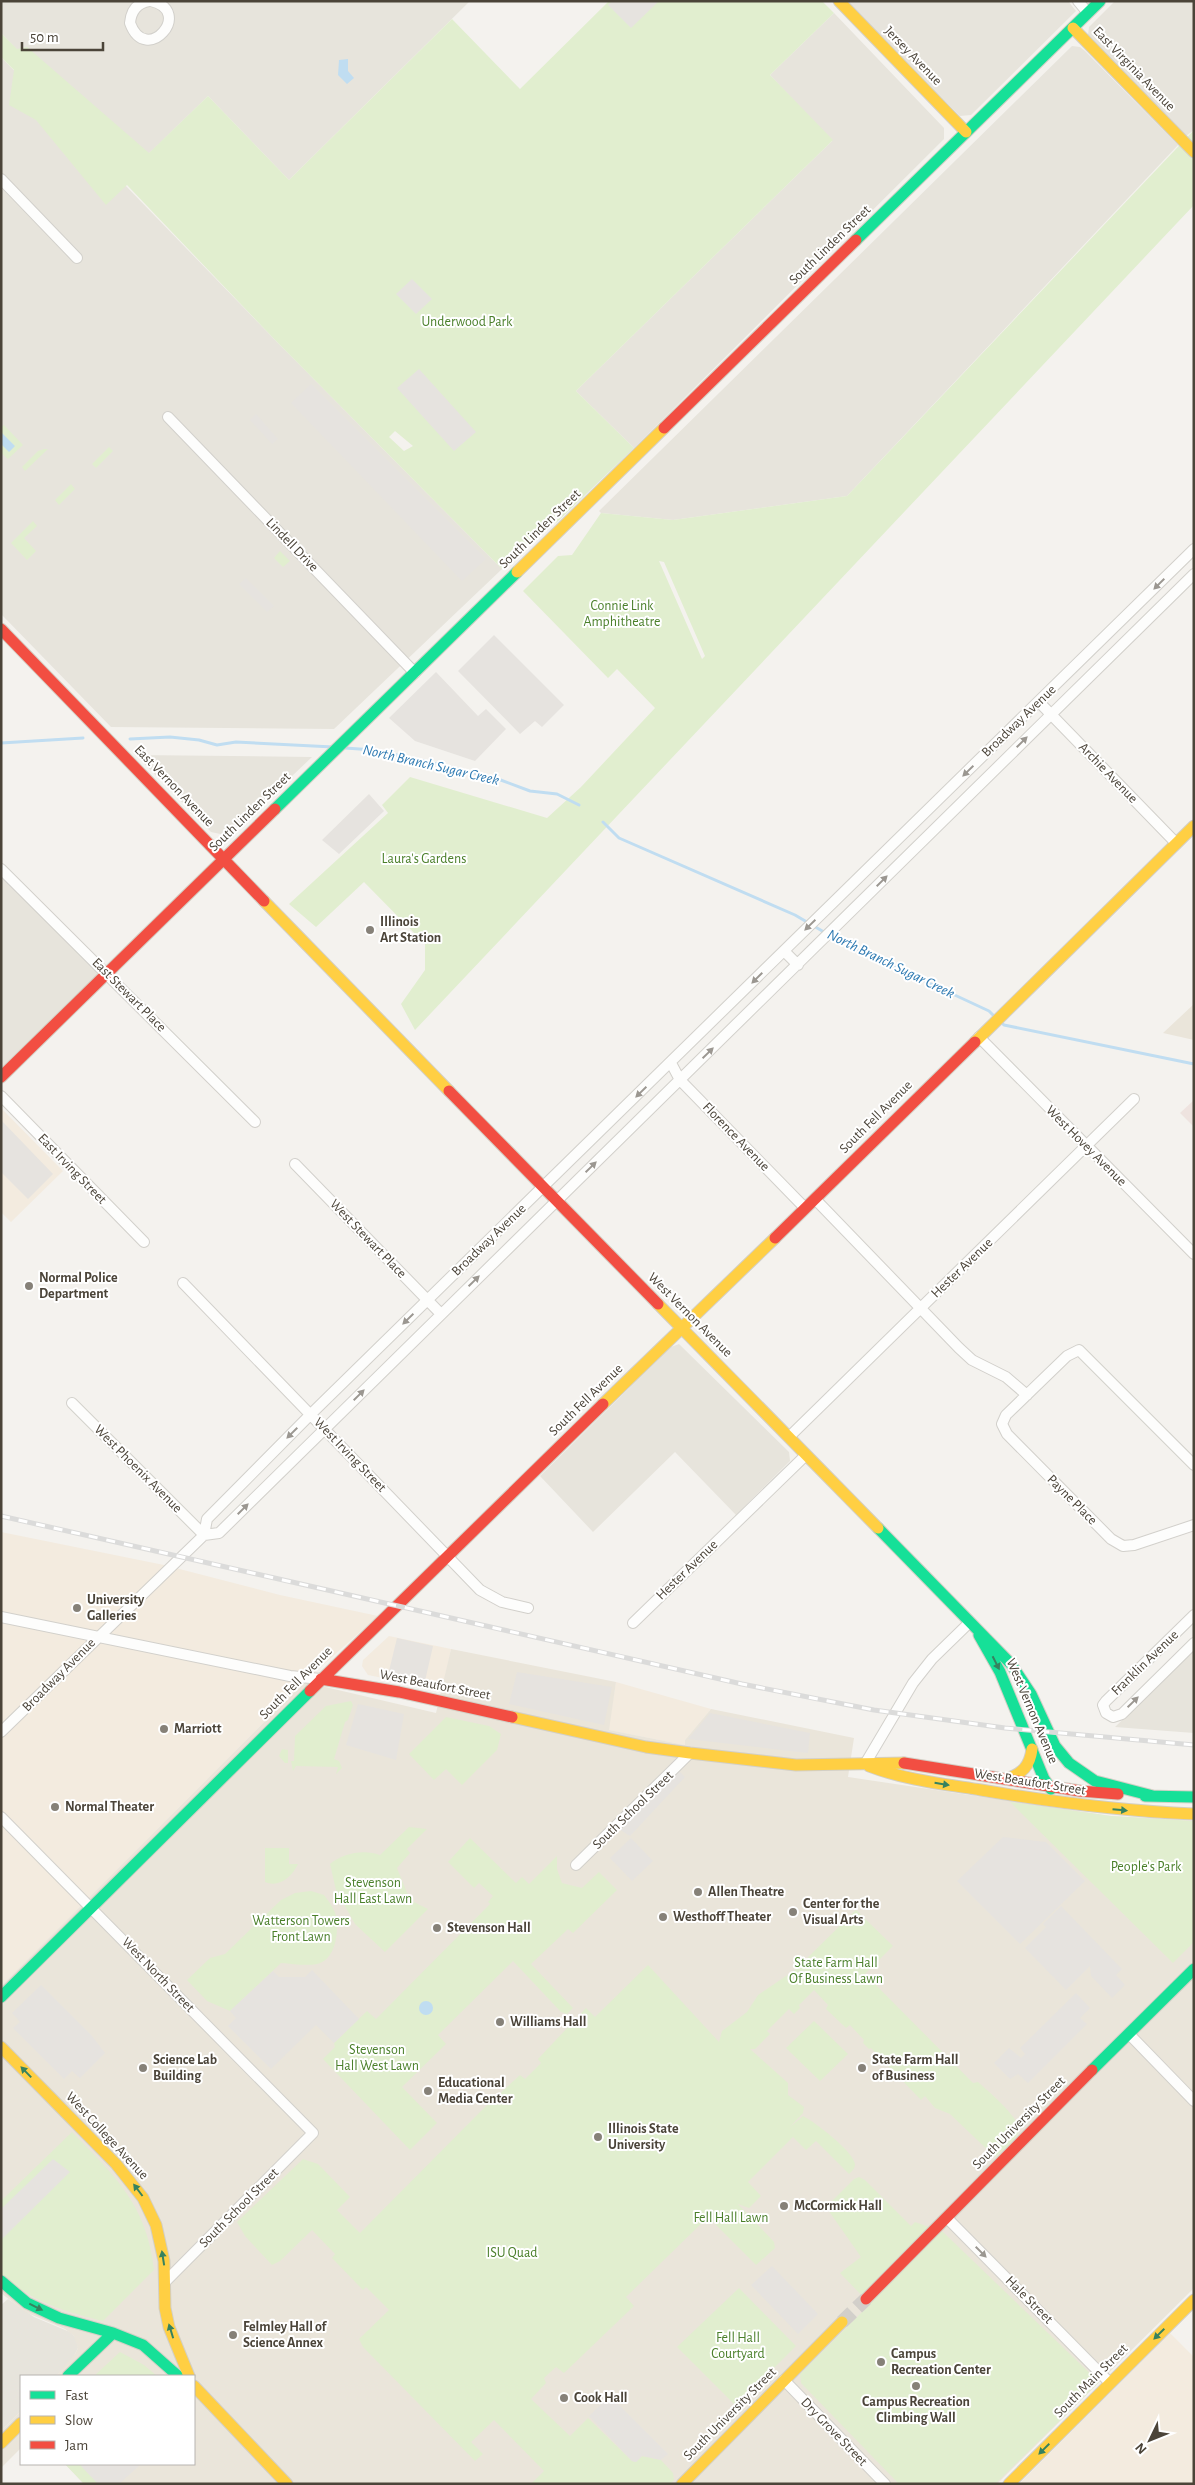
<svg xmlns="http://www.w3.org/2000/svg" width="1195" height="2485" viewBox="0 0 1195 2485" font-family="'Alegreya Sans',sans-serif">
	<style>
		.residential { fill: #e7e4dc }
		.commercial { fill: #f3ebdf }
		.education { fill: #eae5da }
		.medical { fill: #eee3df }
		.green { fill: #e1eecf; fill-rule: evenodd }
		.parking { fill: #e6e3df }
		.water { fill: #c0ddf1 }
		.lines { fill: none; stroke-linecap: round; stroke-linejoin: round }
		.stream { stroke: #c0ddf1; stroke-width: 3 }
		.secondary-tunnel { stroke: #d2cfca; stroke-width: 14; stroke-dasharray: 14 7; stroke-linecap: butt }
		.street-casing { stroke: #d2d0cb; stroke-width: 12 }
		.fast-casing { stroke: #d3cfc5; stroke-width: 13 }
		.slow-casing { stroke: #d3cfc5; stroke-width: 13 }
		.jam-casing { stroke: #d3cfc5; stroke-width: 13 }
		.street { stroke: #fdfdfc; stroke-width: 10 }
		.fast { stroke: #16e098; stroke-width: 11 }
		.slow { stroke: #ffcf43; stroke-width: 11 }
		.jam { stroke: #f24e42; stroke-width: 11 }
		.rail-casing { stroke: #dbdbda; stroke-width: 5 }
		.rail { stroke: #fff; stroke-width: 3; stroke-dasharray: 9; stroke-linecap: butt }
		.oneway { fill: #9b9791 }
		.oneway2 { fill: #36825f }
		.poi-dot { fill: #868178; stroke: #fff; stroke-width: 2 }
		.labels { text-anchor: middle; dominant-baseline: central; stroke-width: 4; stroke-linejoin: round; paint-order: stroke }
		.street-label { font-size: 14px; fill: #4b4439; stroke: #fff }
		.park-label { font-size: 14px; fill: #4a7f2a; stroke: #fff }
		.poi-label { font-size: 14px; font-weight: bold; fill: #4b4439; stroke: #fff; text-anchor: start }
		.water-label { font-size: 15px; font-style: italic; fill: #2e7ab2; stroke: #fff }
	</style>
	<rect width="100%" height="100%" fill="#f4f2ee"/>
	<path class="residential" d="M1 1H470L289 180 208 96 132 170 1 33Z
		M847 1H1068L1076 11 971 115 960 116Z
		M1115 1H1194V130L1186 136 1088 35 1089 27Z
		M834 13 944 128V139L634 448 576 391 832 141 770 75Z
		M1072 46 1080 47 1085 51 1178 145 847 496 673 520 601 513 599 511Z
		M1 57 278 343 502 569 334 729 111 727 1 614Z
		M136 755 312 757 231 834 225 835 211 832Z
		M1 869 107 973 1 1077Z
		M679 1344 789 1452 790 1461 736 1515 675 1452 593 1532 540 1476 671 1347Z
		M1194 1650V1733L1115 1727Z
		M8 2299 34 2317 70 2332 77 2339 78 2348 72 2360 56 2376H21V2411L1 2431V2305Z"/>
	<path class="commercial" d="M1 1108 63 1171 11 1222 1 1212Z
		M1 1532 164 1565 280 1595 378 1616 304 1682 1 1986Z
		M389 1636 451 1649 442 1690 368 1675 362 1666 363 1660Z
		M616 1682 711 1709 685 1740V1745L608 1730Z
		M1170 2333 1194 2357V2484H1019Z"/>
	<path class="education" d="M1194 1004V1040L1163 1033Z
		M451 1649 616 1682 609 1730 685 1745V1740L711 1709 854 1738 848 1777 1111 1816 1194 1821V2288L997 2484H84L65 2464H194V2376H56L75 2354 78 2348 74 2336 65 2329 25 2312 1 2293V1986L304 1682 436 1713Z
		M21 2411V2448L1 2468V2431Z"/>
	<path class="medical" d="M1194 1100V1127L1180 1113Z"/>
	<path class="green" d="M609 1H822L834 13 770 75 833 140 576 391 634 448 556 523 551 520 502 569 278 343 127 185 106 205 36 120 9 105 14 70 1 57V33L17 49 27 47 149 153 208 96 289 180 452 19 520 89ZM395 431 413 446 404 451 389 437Z
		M1194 130V205L415 1030 401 1004 425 970V944L364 882 316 927 289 904 388 813 382 805 410 777 547 818 581 787 655 708 617 669 608 678 523 591 558 556 572 555 601 513 673 520 847 496ZM659 561 664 562 705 656 702 659Z
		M4 425 23 445 8 459 1 453V427Z
		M109 447 113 451 96 468 92 464Z
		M44 449H48L25 471 22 467 38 451Z
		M71 484 75 489 59 505 55 500Z
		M33 521 37 526 24 538 36 551 27 560 11 543Z
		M280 551 290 561 283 567 274 558Z
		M351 1701 353 1705 348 1720 345 1722 334 1759 339 1761 342 1768 336 1774 338 1767 296 1766 293 1771 291 1761H294L295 1736 326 1706Z
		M446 1717 489 1726 501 1734 497 1750 462 1785 446 1769 434 1780 409 1754Z
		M282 1749 288 1750V1763H285L279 1756Z
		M1010 1802 1111 1816 1194 1821V1942L1173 1963Z
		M409 1827 427 1829 407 1849 410 1853 397 1868 410 1900 428 1909 385 1952 355 1924 336 1890 330 1864C343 1853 364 1849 380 1855Z
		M470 1838 516 1883 522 1877 529 1884 557 1856V1869L562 1883 582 1888 599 1872 617 1890 573 1933 568 1929 531 1964 573 2008 567 2014 561 2012 513 1961 438 2035 446 2044 402 2087 437 2123 410 2150 323 2059 335 2047 334 2043 367 2011 376 2019 490 1904 488 1902 493 1896 479 1883 474 1888 448 1862Z
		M265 1848H289V1864H298C292 1877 279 1888 265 1882Z
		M311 1891 324 1895C329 1902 334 1908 336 1916 339 1931 336 1960 317 1964 307 1966 292 1964 281 1963L230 2011 207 2001 187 1980 210 1958 225 1954 281 1900 295 1893Z
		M856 1910 893 1946 865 1974 973 2083 978 2082C987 2090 1021 2119 1019 2130 1017 2140 1003 2150 995 2157L950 2114 935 2108 925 2096 921 2100 871 2048 869 2049 863 2043 864 2040 850 2025 846 2028 826 2009 828 2005 814 1990 799 2005 800 2008 794 2014 789 2009 767 2031 770 2034 755 2049H750L788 2083V2095L804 2107 803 2113 790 2127 803 2116C815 2122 853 2151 855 2164 855 2169 852 2171 849 2174L816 2141 806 2150 793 2137 748 2182 761 2196 749 2208 738 2204 774 2242 775 2248 756 2265 708 2217 626 2297 634 2306 564 2373 556 2367 544 2378 546 2383 531 2399 570 2436 588 2418 632 2461 636 2462 642 2456 661 2460 673 2473 674 2480 670 2484H531L544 2471 494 2420 471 2442 483 2454 475 2461 363 2347 359 2339 389 2310 366 2287 363 2290 332 2258 335 2254 312 2230 280 2261 272 2265 245 2236 237 2222 303 2159 318 2164 350 2197 337 2210 360 2233 481 2111 520 2075 525 2079 541 2063 538 2059 586 2008 595 2017 648 1965 719 2042 722 2031 747 2012 758 1995 795 1970Z
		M814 2021 848 2054 820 2081 786 2048Z
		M72 2132C115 2176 147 2205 154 2270L103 2321C63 2311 34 2302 1 2275V2201Z
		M859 2177 865 2180 911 2226 915 2222 943 2232 1099 2382 995 2484H899L801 2383 800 2374 870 2304 840 2273 861 2257 826 2207 854 2179Z
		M739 2288 796 2346 736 2406 677 2347Z
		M120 2352 144 2365 157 2376H94Z
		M65 2464H139L117 2484H84Z"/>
	<path class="parking" d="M612 1H659L631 28 608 5Z
		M412 279 432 299 416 314 396 294Z
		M419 369 476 432 454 451 397 388Z
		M311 384 486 559 462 581 291 403Z
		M256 414 278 439 272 444 250 420Z
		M246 578 274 606 267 612 239 584Z
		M494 635 564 705 542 727 535 721 520 734 458 671Z
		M436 672 478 716 486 709 506 729 475 761 415 741 389 718Z
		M369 794 384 811 339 854 322 840Z
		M1 1120 53 1174 28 1199 1 1172Z
		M397 1638 433 1646 425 1681 388 1675Z
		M517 1672 612 1687 604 1725 509 1704Z
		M358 1704 404 1714 396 1760 346 1745Z
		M710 1713 810 1733 808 1753 688 1739Z
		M679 1771 685 1777 630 1836 619 1829Z
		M1003 1837 1046 1842 1085 1881 1020 1944 957 1881Z
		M631 1838 653 1861 632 1881 610 1858Z
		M1061 1906 1122 1969 1116 1975 1125 1985 1112 1998 1091 1976 1090 1966 1066 1990 1025 1948 1046 1927 1043 1924Z
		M312 1970 359 2019 334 2043 316 2025 271 2069 228 2026 236 2018 230 2011 273 1971 279 1977H305Z
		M41 1985 92 2036 105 2053 80 2078 72 2071 64 2079 13 2028 20 2022 12 2013Z
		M1076 1993 1090 2008 1080 2018 1087 2024 1028 2083 1018 2074 1010 2079 994 2063 1009 2048 1021 2058 1025 2054 1020 2048Z
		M53 2159 70 2172 1 2240V2209Z
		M772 2266 818 2314 798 2334 751 2285Z
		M610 2396 668 2454 661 2460 642 2456 636 2462 632 2461 589 2416Z
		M83 2464H140V2465L119 2484H98L81 2466Z"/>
	<path class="water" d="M348 59V71L354 78 347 84 338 75 339 60Z
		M1 432 15 446 9 452 1 444Z
		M419 2008a7 7 0 1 1 14 0a7 7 0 1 1-14 0Z"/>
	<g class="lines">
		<path class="stream" d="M130 739 170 737 199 740 217 745 236 742 333 747
			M1 743 83 738
			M345 748 374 750 433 763 498 779 530 791 557 794 579 805
			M603 822 619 838 795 915 841 942 989 1011 995 1017
			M1001 1022 1004 1025 1194 1064"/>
		<path class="secondary-tunnel" d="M842 2322 866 2299"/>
		<g class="street-casing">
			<path id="street" d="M149 1C137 3 131 11 130 23 146 67 195 11 151 1
				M1078 1 1088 13
				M1 179 77 258
				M168 417 415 673
				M1039 702 1176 843
				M1 869 255 1122
				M784 951 798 965
				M979 1037 1194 1254
				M671 1063 680 1080 805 1208
				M1 1096 144 1242
				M295 1164 441 1314
				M815 1199 959 1348 972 1360 1006 1377 1027 1395
				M183 1283 480 1590 502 1602 528 1608
				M72 1403 204 1535
				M789 1437 1134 1099
				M1194 1465 1079 1350 1067 1356 1006 1415 1002 1424 1007 1434 1111 1539 1123 1546 1134 1545 1194 1525
				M204 1535 207 1519 311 1414 1194 549
				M1194 1615 1106 1701 1103 1705 1106 1713 1113 1717 1122 1714 1194 1643
				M1 1617 290 1676 321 1679
				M633 1623 806 1455
				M1 1732 204 1535 219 1533 1194 574
				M865 1764 913 1683 932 1659 970 1622
				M1 1817 313 2133 165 2282
				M576 1865 690 1753
				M1129 2034 1194 2101
				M947 2218 1110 2383
				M784 2380 885 2484"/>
		</g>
		<g class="fast-casing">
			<path id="fast" d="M856 240 1100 1
				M275 809 517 572
				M878 1528 1011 1664 1031 1694 1055 1746 1069 1763 1095 1781 1153 1796
				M979 1635 1000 1672 1044 1779 1051 1789
				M1145 1796 1194 1797
				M1 1997 310 1691
				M1092 2070 1194 1969
				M1 2281 27 2303 59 2318 113 2333 143 2345 178 2376
				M68 2376 113 2333"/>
		</g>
		<g class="slow-casing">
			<path id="slow" d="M839 1 966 132
				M1073 28 1194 152
				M517 572 664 428
				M264 901 449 1091
				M975 1042 1194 826
				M658 1304 878 1528
				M603 1404 775 1238
				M512 1717 646 1747 690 1753 796 1765 904 1763
				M869 1766C905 1780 943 1784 981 1790 1052 1802 1122 1811 1194 1814
				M1006 1779C1022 1774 1030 1766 1032 1749
				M1 2047 116 2164 143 2198 156 2225 164 2261 165 2308 169 2327 189 2376
				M194 2386 287 2484
				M1 2443 21 2423
				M682 2484 842 2322
				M1009 2484 1194 2300"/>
		</g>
		<g class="jam-casing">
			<path id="jam" d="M664 428 856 240
				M1 629 264 901
				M1 1077 275 809
				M449 1091 658 1304
				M775 1238 975 1042
				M321 1679 399 1692 512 1717
				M310 1691 603 1404
				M904 1763 1080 1791 1118 1794
				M866 2299 1092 2070"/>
		</g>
		<use href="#street" class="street"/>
		<use href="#fast" class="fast"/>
		<use href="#slow" class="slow"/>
		<use href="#jam" class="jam"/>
		<g class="rail-casing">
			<path id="rail" d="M1 1516 742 1684 874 1710 1005 1728 1194 1745"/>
		</g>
		<use href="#rail" class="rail"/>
	</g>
	<defs><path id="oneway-solid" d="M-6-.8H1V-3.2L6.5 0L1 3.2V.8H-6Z" transform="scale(1.25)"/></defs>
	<g class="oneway">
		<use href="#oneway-solid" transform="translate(1159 584) rotate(135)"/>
		<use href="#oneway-solid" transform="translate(1022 742) rotate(-45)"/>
		<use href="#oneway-solid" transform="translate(968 771) rotate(136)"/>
		<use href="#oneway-solid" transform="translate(882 881) rotate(-45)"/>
		<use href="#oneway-solid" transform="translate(810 925) rotate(136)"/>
		<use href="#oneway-solid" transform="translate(757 978) rotate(135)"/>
		<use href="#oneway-solid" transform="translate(708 1053) rotate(-44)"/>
		<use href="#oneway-solid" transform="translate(641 1092) rotate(136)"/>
		<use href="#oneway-solid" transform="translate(591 1167) rotate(-44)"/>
		<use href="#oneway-solid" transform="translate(474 1281) rotate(-44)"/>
		<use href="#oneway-solid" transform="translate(408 1319) rotate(136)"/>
		<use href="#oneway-solid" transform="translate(359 1395) rotate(-45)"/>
		<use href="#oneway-solid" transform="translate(292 1433) rotate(135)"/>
		<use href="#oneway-solid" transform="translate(243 1509) rotate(-45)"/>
		<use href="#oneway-solid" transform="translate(1133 1702) rotate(-44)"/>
		<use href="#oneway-solid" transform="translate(981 2252) rotate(45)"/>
	</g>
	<g class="oneway2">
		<use href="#oneway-solid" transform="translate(996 1663) rotate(63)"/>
		<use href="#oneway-solid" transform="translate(942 1784) rotate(9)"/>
		<use href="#oneway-solid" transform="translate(1120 1810) rotate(5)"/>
		<use href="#oneway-solid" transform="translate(26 2072) rotate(-134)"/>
		<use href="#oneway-solid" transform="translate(138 2190) rotate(-127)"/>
		<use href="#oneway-solid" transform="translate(163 2258) rotate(-99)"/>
		<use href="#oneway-solid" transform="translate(36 2307) rotate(26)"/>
		<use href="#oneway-solid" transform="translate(171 2331) rotate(-107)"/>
		<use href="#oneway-solid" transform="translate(1159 2334) rotate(135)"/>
		<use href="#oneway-solid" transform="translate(1044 2449) rotate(135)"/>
	</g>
	<g class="poi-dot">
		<circle cx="370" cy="930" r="5"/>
		<circle cx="29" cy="1286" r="5"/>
		<circle cx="77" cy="1608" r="5"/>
		<circle cx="164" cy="1729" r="5"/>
		<circle cx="55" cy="1807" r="5"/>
		<circle cx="698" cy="1892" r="5"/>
		<circle cx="793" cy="1912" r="5"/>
		<circle cx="663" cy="1917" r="5"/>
		<circle cx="437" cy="1928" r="5"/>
		<circle cx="500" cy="2022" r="5"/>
		<circle cx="143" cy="2068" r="5"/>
		<circle cx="862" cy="2068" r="5"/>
		<circle cx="428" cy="2091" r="5"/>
		<circle cx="598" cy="2137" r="5"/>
		<circle cx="784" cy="2206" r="5"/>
		<circle cx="233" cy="2335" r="5"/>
		<circle cx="881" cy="2362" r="5"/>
		<circle cx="916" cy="2386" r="5"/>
		<circle cx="564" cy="2398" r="5"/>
	</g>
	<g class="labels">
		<g class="street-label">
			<text transform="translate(913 56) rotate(46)">Jersey Avenue</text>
			<text transform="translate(1134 69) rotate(46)">East Virginia Avenue</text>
			<text transform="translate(830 245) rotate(-44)">South Linden Street</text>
			<text transform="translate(540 529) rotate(-44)">South Linden Street</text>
			<text transform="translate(292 545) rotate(46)">Lindell Drive</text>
			<text transform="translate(1019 721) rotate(-44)">Broadway Avenue</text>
			<text transform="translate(1108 773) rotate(46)">Archie Avenue</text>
			<text transform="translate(174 786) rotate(46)">East Vernon Avenue</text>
			<text transform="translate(250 812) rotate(-44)">South Linden Street</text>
			<text transform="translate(129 995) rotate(45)">East Stewart Place</text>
			<text transform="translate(876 1117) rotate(-45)">South Fell Avenue</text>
			<text transform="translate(736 1137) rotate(46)">Florence Avenue</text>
			<text transform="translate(1086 1146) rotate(45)">West Hovey Avenue</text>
			<text transform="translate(72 1169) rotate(46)">East Irving Street</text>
			<text transform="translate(368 1239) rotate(46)">West Stewart Place</text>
			<text transform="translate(489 1240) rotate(-44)">Broadway Avenue</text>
			<text transform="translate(962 1268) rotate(-44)">Hester Avenue</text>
			<text transform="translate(690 1315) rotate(45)">West Vernon Avenue</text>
			<text transform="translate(586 1400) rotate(-44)">South Fell Avenue</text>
			<text transform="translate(350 1455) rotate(46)">West Irving Street</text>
			<text transform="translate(138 1469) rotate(45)">West Phoenix Avenue</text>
			<text transform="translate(1072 1500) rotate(45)">Payne Place</text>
			<text transform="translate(687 1570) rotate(-44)">Hester Avenue</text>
			<text transform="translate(1145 1663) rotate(-44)">Franklin Avenue</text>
			<text transform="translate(59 1675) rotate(-45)">Broadway Avenue</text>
			<text transform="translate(296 1683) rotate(-45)">South Fell Avenue</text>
			<text transform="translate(435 1685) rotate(11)">West Beaufort Street</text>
			<text transform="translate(1032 1711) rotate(67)">West Vernon Avenue</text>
			<text transform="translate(1030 1782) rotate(9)">West Beaufort Street</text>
			<text transform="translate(633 1810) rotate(-44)">South School Street</text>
			<text transform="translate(158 1975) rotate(46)">West North Street</text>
			<text transform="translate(1019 2123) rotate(-45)">South University Street</text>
			<text transform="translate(107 2136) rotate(47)">West College Avenue</text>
			<text transform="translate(239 2208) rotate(-45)">South School Street</text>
			<text transform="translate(1029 2300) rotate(45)">Hale Street</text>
			<text transform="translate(1091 2381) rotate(-45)">South Main Street</text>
			<text transform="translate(730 2414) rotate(-45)">South University Street</text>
			<text transform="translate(834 2432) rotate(46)">Dry Grove Street</text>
		</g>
		<g class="park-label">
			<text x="467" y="322">Underwood Park</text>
			<text x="622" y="606">Connie Link<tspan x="622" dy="16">Amphitheatre</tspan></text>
			<text x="424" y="859">Laura's Gardens</text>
			<text x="1146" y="1867">People's Park</text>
			<text x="373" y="1883">Stevenson<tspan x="373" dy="16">Hall East Lawn</tspan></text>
			<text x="301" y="1921">Watterson Towers<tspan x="301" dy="16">Front Lawn</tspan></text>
			<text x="836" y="1963">State Farm Hall<tspan x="836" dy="16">Of Business Lawn</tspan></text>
			<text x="377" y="2050">Stevenson<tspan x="377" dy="16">Hall West Lawn</tspan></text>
			<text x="731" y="2218">Fell Hall Lawn</text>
			<text x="512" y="2253">ISU Quad</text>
			<text x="738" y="2338">Fell Hall<tspan x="738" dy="16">Courtyard</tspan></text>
		</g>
		<g class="poi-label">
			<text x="380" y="922">Illinois<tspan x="380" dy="16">Art Station</tspan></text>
			<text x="39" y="1278">Normal Police<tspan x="39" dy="16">Department</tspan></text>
			<text x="87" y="1600">University<tspan x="87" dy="16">Galleries</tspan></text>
			<text x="174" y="1729">Marriott</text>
			<text x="65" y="1807">Normal Theater</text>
			<text x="708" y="1892">Allen Theatre</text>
			<text x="803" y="1904">Center for the<tspan x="803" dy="16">Visual Arts</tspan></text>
			<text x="673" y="1917">Westhoff Theater</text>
			<text x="447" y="1928">Stevenson Hall</text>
			<text x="510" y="2022">Williams Hall</text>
			<text x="153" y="2060">Science Lab<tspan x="153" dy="16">Building</tspan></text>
			<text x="872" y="2060">State Farm Hall<tspan x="872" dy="16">of Business</tspan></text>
			<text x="438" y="2083">Educational<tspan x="438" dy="16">Media Center</tspan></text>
			<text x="608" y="2129">Illinois State<tspan x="608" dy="16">University</tspan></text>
			<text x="794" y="2206">McCormick Hall</text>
			<text x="243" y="2327">Felmley Hall of<tspan x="243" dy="16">Science Annex</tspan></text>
			<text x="891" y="2354">Campus<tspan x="891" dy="16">Recreation Center</tspan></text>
			<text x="574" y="2398">Cook Hall</text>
			<text x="916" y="2402" text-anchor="middle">Campus Recreation<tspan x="916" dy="16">Climbing Wall</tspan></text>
		</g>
		<g class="water-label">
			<text transform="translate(431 765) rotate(13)">North Branch Sugar Creek</text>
			<text transform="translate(891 964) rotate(26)">North Branch Sugar Creek</text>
		</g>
	</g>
	<rect width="1195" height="2485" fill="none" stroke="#4b4439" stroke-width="5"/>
	<rect x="20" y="2375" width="175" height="90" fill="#ffffff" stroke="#b7b4b0"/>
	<rect x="30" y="2391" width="25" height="8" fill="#16e098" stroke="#b7b4b0"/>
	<text x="65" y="2400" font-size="15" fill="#4b4439">Fast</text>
	<rect x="30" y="2416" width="25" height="8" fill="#ffcf43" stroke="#b7b4b0"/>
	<text x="65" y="2425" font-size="15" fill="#4b4439">Slow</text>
	<rect x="30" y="2441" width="25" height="8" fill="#f24e42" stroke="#b7b4b0"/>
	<text x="65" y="2450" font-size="15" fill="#4b4439">Jam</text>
	<g transform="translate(1150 2440) rotate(227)" stroke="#ffffff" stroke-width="4" paint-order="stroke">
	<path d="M0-4L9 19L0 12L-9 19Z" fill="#4b4439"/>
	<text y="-8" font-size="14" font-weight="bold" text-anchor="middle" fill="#4b4439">N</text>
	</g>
	<path d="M22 42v8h81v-8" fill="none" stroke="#4b4439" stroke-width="2.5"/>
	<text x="30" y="42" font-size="15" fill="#4b4439" stroke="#ffffff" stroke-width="4" paint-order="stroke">50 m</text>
</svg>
